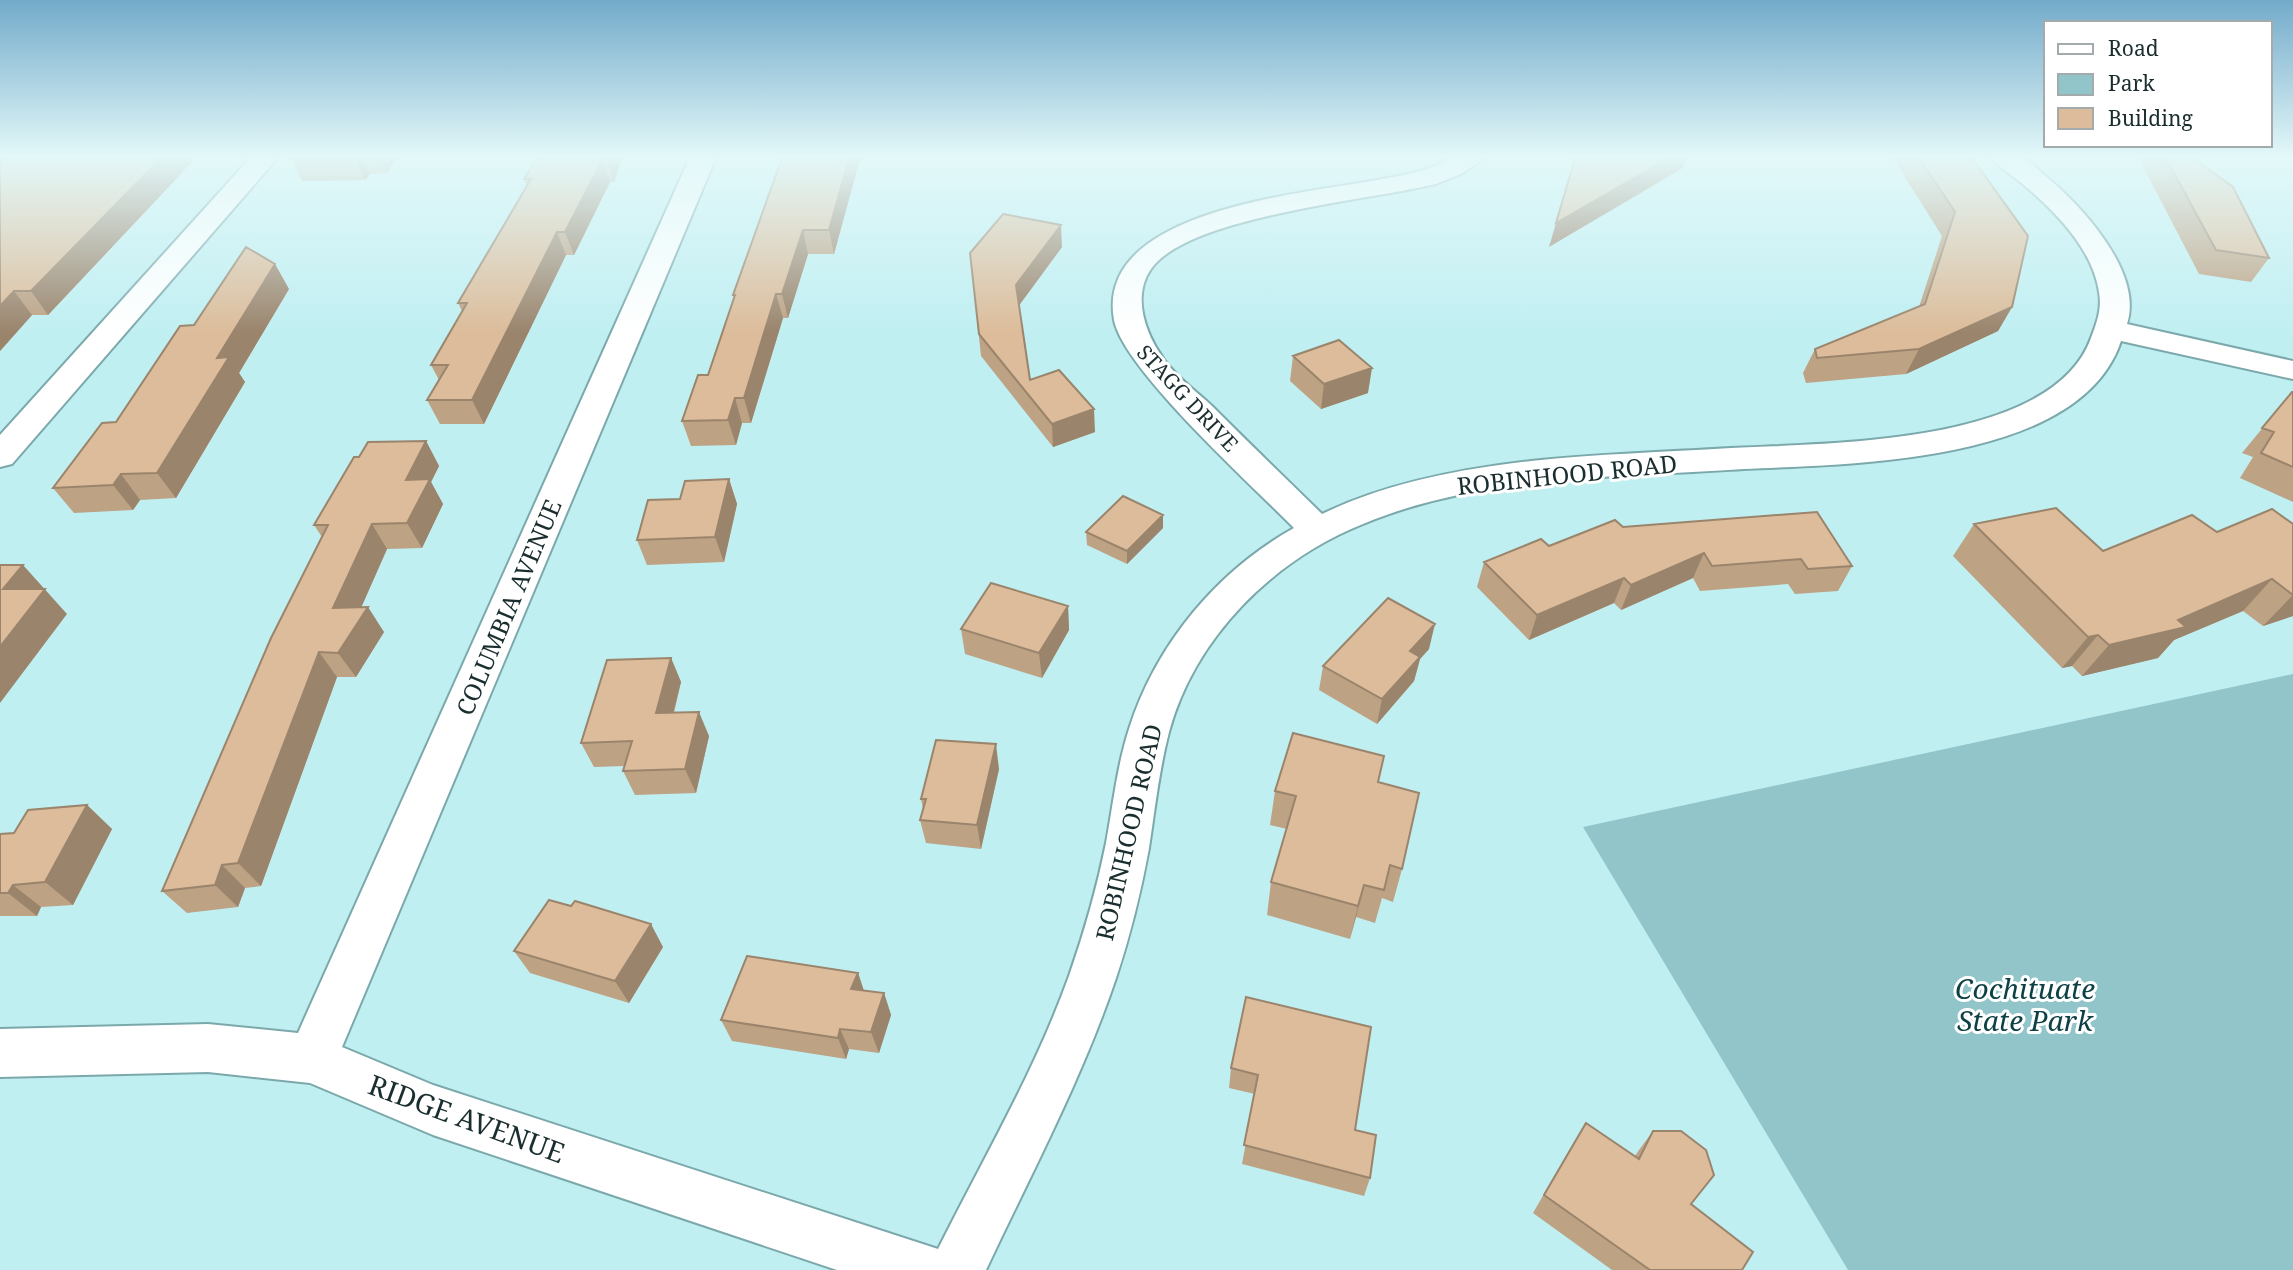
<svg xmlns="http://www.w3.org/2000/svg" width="2293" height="1270" viewBox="0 0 2293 1270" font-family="'Noto Serif',serif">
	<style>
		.green { fill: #91c5c9 }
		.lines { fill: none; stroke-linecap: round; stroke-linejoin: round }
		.minor-casing { stroke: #7ba8ab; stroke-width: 4 }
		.minor { fill: #fff; fill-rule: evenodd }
		.wall { fill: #bda284 }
		.shaded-wall { fill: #9a846c }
		.building { fill: #dcbc9a; stroke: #9a846c; stroke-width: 2 }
		.labels { text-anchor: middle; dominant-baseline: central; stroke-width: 6; stroke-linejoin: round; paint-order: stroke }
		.far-street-label { font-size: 21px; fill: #1b2e2f; stroke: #fff }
		.street-label { font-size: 24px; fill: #1b2e2f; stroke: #fff }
		.near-park-label { font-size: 28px; font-style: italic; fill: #0d4145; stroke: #fff }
		.near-street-label { font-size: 28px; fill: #1b2e2f; stroke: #fff }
	</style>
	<rect width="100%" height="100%" fill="#c0eff2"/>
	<path class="green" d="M2293 674V1270H1848L1583 827Z"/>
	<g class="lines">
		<g class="minor-casing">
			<path id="minor" d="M253 155H280L12 464 0 467V435Z
				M691 155H717L342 1047 433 1085 938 1249C983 1159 1035 1071 1069 976 1084 933 1097 888 1106 843 1113 805 1117 766 1129 729 1156 644 1217 571 1294 528 1254 487 1123 369 1114 320 1094 208 1307 194 1382 179 1401 176 1420 172 1438 165 1445 163 1450 157 1457 155 1466 153 1479 155 1489 155L1461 174 1436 184C1371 200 1188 216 1151 269 1132 296 1145 333 1163 358 1175 376 1196 391 1212 406 1248 442 1285 478 1322 514 1386 483 1460 469 1531 461 1597 454 1664 452 1731 448 1827 443 2052 446 2091 338 2097 322 2102 309 2099 292 2093 250 2056 212 2025 186 2014 176 1998 167 1989 155 1998 155 2008 153 2017 155 2026 157 2036 168 2043 174 2080 204 2144 272 2127 324L2293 361V379L2121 341C2080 464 1850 464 1744 469 1682 473 1620 475 1559 480 1492 487 1425 498 1363 524 1273 560 1195 637 1169 732 1159 770 1155 809 1149 848 1141 892 1130 936 1116 978 1082 1079 1031 1174 986 1270H837L433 1135 310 1083 208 1072 0 1077V1029L208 1024 298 1033Z"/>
		</g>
		<use href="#minor" class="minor"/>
	</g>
	<path class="wall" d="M0 155 193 161 48 315H32L0 351Z
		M296 155H398L387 173 370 174 365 180 302 181 292 160Z
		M539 155H623L614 182H610L574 255H566L484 424H440L427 400 439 380 431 365 462 311 458 303 527 186 524 179Z
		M861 155 834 254H808L788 318H783L751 423H742L736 445 691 446 682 421 708 375 734 300 733 295Z
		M1891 155H1967L2012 307 1998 331 1906 374 1806 383 1803 373 1815 349 1919 307 1942 236Z
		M2137 155H2189L2269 258 2251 282 2199 274Z
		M1062 247 1019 305 1030 380 1095 432 1053 447 981 356 970 253Z
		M289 289 239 373 245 382 176 498 140 500 133 510 74 513 53 488 116 422 194 325Z
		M1293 356 1368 393 1321 409 1290 381Z
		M2292 392H2293V502L2240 478 2253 457 2242 453Z
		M426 441 439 466 431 482 443 504 422 548 387 549 361 607 384 632 356 677H337L261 886 245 888 238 907 187 913 162 891 322 537 314 525 359 457Z
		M729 479 737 504 724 562 647 565 637 540 680 499Z
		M1163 515V528L1127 564 1087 545 1086 532Z
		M1974 524 2103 551 2217 532 2293 524V616L2263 626 2243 611 2174 640 2158 658 2082 676 2072 666 2062 668 1953 556Z
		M1623 527 1852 566 1838 591 1795 594 1788 584 1700 591 1693 578 1621 610 1614 603 1529 640 1477 587 1484 562Z
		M1068 606 1069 630 1042 678 965 654 961 629Z
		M1429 649 1420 659 1414 681 1377 724 1319 690 1323 666Z
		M671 658 681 682 674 713 709 736 696 793 635 795 623 771 625 766 594 767 581 743Z
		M999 769 981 849 926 843 920 820 923 809 921 799Z
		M1378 782 1402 869 1393 902 1382 898 1375 923 1356 917 1350 939 1267 915 1271 882 1287 829 1270 825 1275 791Z
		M87 805 112 829 73 905 41 907 37 916H0V834L14 833Z
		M571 906 663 947 629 1003 530 973 514 951Z
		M858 973 864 991 884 993 891 1015 879 1053 849 1049 846 1059 732 1041 721 1020Z
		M1246 997 1355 1130 1370 1178 1364 1196 1242 1164 1255 1094 1229 1088 1231 1068Z
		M1586 1123 1635 1156 1639 1150 1653 1131 1691 1204 1742 1270H1612L1533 1213 1574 1142Z"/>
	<path class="shaded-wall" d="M164 155H189L193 161 48 315 31 291Z
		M360 155H361L370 174 365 180 356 160Z
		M378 155H398L387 173Z
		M609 155H623L614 182 607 160Z
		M850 155H861L834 254 829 230Z
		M1674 155H1688L1683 168 1549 247 1556 223Z
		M602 160 610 182 574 255 565 232Z
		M1061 225 1062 247 1018 307 1016 285Z
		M803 230 808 254 788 318 782 294Z
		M557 232 566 255 484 424 472 400Z
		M275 264 289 289 239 373 245 382 176 498 157 473 217 358Z
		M14 291 32 315 0 351V306Z
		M776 294 783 318 751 423 744 398Z
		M2012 307 1998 331 1906 374 1919 349Z
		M1372 368 1368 393 1321 409 1324 384Z
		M735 398 742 423 736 445 728 420Z
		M1094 409 1095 432 1053 447 1052 424Z
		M426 441 439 466 431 482 443 504 422 548 407 523 406 480Z
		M121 474 140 500 133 510 113 485Z
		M729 479 737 504 724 562 715 537Z
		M1163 515V528L1127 564V551Z
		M372 524 387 549 350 633 333 608Z
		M1704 553 1693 578 1621 610 1631 585Z
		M23 565 67 614 0 703V647L3 589Z
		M1624 578 1614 603 1529 640 1537 615Z
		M2272 579 2243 611 2174 640 2158 658 2082 676 2109 645 2178 620Z
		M2293 595V616L2263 626Z
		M1068 606 1069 630 1042 678 1039 653Z
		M368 607 384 632 356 677 338 653Z
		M1435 624 1429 649 1420 659 1414 681 1377 724 1382 699 1410 651Z
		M2098 635 2072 666 2062 668 2088 637Z
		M319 652 337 677 261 886 238 863Z
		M671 658 681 682 667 737 656 713Z
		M699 712 709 736 696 793 685 769Z
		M996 744 999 769 981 849 977 825Z
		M87 805 112 829 73 905 45 882Z
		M222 865 245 888 238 907 215 885Z
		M13 885 41 907 37 916 8 893Z
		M1364 885 1356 917 1350 939 1358 906Z
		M651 924 663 947 629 1003 615 981Z
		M858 973 865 994 851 989Z
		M884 993 891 1015 879 1053 871 1032Z
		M840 1029 849 1049 846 1059 838 1038Z"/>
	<path class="building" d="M0 155H164L31 291H14L0 306Z
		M296 155H360L356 160H292Z
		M539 155H609L607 160H602L565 232H557L472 400H427L448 365H431L467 303H458L531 179H524Z
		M783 155H850L829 230H803L782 294H776L744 398H735L728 420 682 421 698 375H708L735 295H733Z
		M1576 155H1674L1556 223Z
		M1917 155H1967L1972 158 2028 236 2012 307 1919 349 1817 358 1815 349 1925 304 1955 212Z
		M2164 155H2189L2233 187 2269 258 2216 250Z
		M1003 214 1061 225 1016 285 1030 380 1059 370 1094 409 1052 424 979 334 970 253Z
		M246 247 275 264 217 358 229 357 157 473 121 474 113 485 53 488 102 423 116 422 180 326 194 325Z
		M1339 340 1372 368 1324 384 1293 356Z
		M2292 392H2293V467L2261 453 2274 432 2262 428Z
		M426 441 406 480 430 479 407 523 372 524 333 608 368 607 338 653 319 652 238 863 222 865 215 885 162 891 271 638 328 525H314L354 457H359L368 442Z
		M729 479 715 537 637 540 648 500 680 499 685 481Z
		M1123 496 1163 515 1127 551 1086 532Z
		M2056 508 2103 551 2192 515 2217 532 2272 509 2293 524V595L2272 579 2178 620 2186 627 2109 645 2098 635 2088 637 1974 524Z
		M1817 512 1852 566 1808 569 1801 559 1712 566 1704 553 1631 585 1624 578 1537 615 1484 562 1541 539 1549 546 1615 520 1623 527Z
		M0 565H23L3 589H45L0 647Z
		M991 583 1068 606 1039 653 961 629Z
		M1388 598 1435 624 1410 651 1420 657 1382 699 1323 666Z
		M671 658 656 713 699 712 685 769 623 771 632 741 581 743 607 660Z
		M1293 733 1384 756 1378 782 1419 793 1402 869 1390 865 1384 890 1364 885 1358 906 1271 882 1296 796 1275 791Z
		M936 740 996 744 977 825 920 820 926 799H921Z
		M87 805 45 882 13 885 8 893H0V834L14 833 28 810Z
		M549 900 571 906 575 901 651 924 615 981 514 951Z
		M747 956 858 973 851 989 884 993 871 1032 840 1029 838 1038 721 1020Z
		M1246 997 1371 1027 1355 1130 1376 1135 1370 1178 1244 1145 1258 1075 1231 1068Z
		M1586 1123 1639 1159 1653 1131H1681L1706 1150 1714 1175 1691 1204 1753 1252 1742 1270H1650L1544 1195Z"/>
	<linearGradient id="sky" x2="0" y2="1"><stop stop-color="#73aaca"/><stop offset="0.47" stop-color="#e3f8f9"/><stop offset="1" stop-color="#e3f8f9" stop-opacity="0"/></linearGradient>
	<rect width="2293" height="333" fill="url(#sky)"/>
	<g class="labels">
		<g class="far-street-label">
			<text transform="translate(1188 398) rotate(47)">STAGG DRIVE</text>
		</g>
		<g class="street-label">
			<text transform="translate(1567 474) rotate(-6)">ROBINHOOD ROAD</text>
			<text transform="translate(508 607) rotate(-67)">COLUMBIA AVENUE</text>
			<text transform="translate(1128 832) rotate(-77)">ROBINHOOD ROAD</text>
		</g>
		<g class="near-park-label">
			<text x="2025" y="988">Cochituate<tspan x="2025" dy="32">State Park</tspan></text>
		</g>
		<g class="near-street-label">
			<text transform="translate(467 1118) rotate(20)">RIDGE AVENUE</text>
		</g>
	</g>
	<rect x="2044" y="21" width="228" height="126" fill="#ffffff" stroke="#a4abac" stroke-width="2"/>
	<rect x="2058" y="44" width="35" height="10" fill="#ffffff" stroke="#a4abac" stroke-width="2"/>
	<text x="2108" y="56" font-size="21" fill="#1b2e2f">Road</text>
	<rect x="2058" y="74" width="35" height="21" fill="#91c5c9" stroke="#a4abac" stroke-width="2"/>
	<text x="2108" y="91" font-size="21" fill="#1b2e2f">Park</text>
	<rect x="2058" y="108" width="35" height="21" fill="#dcbc9a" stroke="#a4abac" stroke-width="2"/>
	<text x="2108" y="126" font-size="21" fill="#1b2e2f">Building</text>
</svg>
